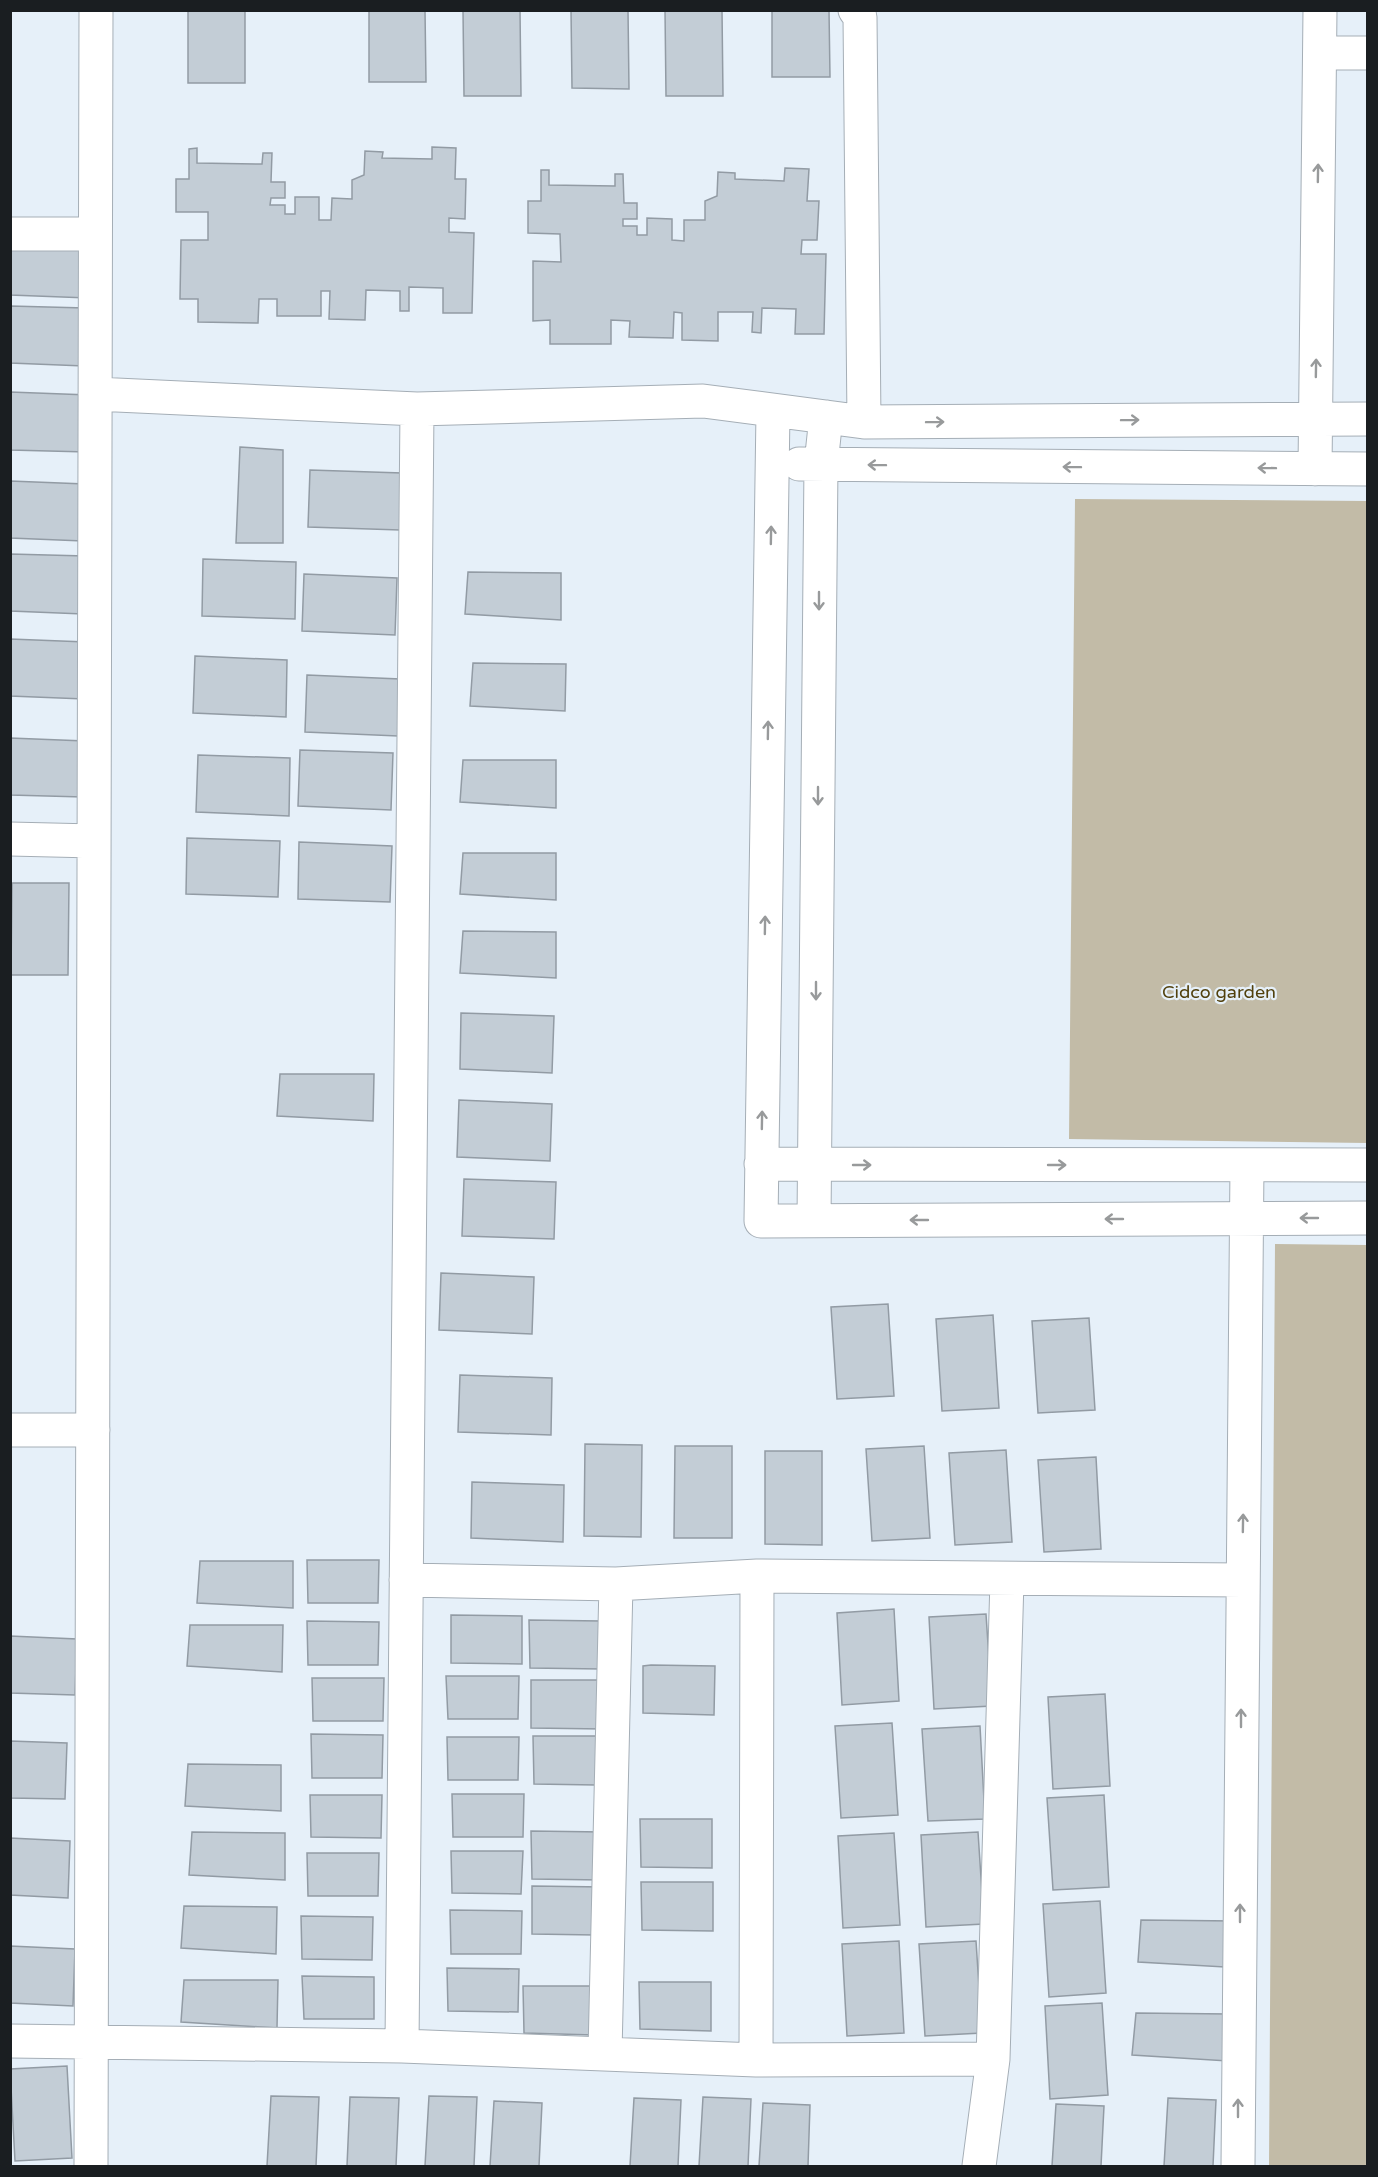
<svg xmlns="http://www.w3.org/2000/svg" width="1378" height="2177" viewBox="0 0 1378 2177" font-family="'Varela Round',sans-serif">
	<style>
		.green { fill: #c2bba7 }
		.building { fill: #c3cdd6; stroke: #929ba4; stroke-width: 1.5 }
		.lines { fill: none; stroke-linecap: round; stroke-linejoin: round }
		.minor-casing { stroke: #a5aeb6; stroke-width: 35 }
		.minor { stroke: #fff; stroke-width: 33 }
		.oneway { stroke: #989a9b }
		.labels { text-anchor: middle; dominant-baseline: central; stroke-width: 4.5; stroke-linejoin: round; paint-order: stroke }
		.park-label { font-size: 18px; fill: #52410d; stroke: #e6f0f9 }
	</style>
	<rect width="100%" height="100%" fill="#e6f0f9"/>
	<path class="green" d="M1075 499 1367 501V1143L1069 1139Z
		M1275 1244 1367 1245V2166H1269Z"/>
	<path class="building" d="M188 10H245V83H188Z
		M369 10H425L426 82H369Z
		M463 10H520L521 96H464Z
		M571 10H628L629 89 572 88Z
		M665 10H722L723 96H666Z
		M772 10H829L830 77H772Z
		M432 147 456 148 455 179H466L465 219 449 218V232L474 233 472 313H443V288L409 287V311H400V291L366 290 365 320 329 319 330 291H321V316H277V299H259L258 323 198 322V299H180L181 240H208V212H176V179H189V149L197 148V163L262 164 263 153H272L271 182H285V198H271L270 205H285V214H295V197H319V220H331L332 198 352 199V180L364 175 365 151 383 152 382 158 432 159Z
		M785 168 809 169 807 201H819L817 240H802L801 254H826L824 334H795L796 309 762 308 761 333 752 332 753 312H718V341L682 340V313L674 312 673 338 629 337 630 321 611 320V344H550V320L533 321V261L561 262 560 234 528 233V201H541V170H549V185L615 186V174H623L624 203H637V219H623V226H637V235H647V218L672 219V240L684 241V220H705V201L717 196 718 172 735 173V179L784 181Z
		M10 238 90 241 88 298 10 295Z
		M10 306 85 308 84 366 10 363Z
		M10 392 89 395 87 452 10 450Z
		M240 447 283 450V543H236Z
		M310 470 402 473 400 530 308 527Z
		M10 481 85 484 83 541 10 538Z
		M10 554 85 556 83 614 10 611Z
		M203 559 296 562 295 619 202 616Z
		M468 572 561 573V620L465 614Z
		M304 574 397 578 395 635 302 631Z
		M10 639 86 642 84 699 10 696Z
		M195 656 287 660 286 717 193 713Z
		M473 663 566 664 565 711 470 706Z
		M307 675 400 679 398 736 305 732Z
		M10 738 85 741 83 797 10 795Z
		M300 750 393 753 391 810 298 806Z
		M198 755 290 758 289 816 196 812Z
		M463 760H556V808L460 802Z
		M187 838 280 841 278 897 186 894Z
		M299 842 392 846 390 902 298 899Z
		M463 853H556V900L460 894Z
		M12 883H69L68 975H11Z
		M463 931 556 932V978L460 973Z
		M461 1013 554 1016 552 1073 460 1069Z
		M280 1074H374L373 1121 277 1116Z
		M459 1100 552 1104 550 1161 457 1157Z
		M464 1179 556 1182 554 1239 462 1236Z
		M441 1273 534 1277 532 1334 439 1330Z
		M888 1304 894 1396 837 1399 831 1307Z
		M993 1315 999 1408 942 1411 936 1319Z
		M1089 1318 1095 1410 1038 1413 1032 1321Z
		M460 1375 552 1378 551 1435 458 1432Z
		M585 1444 642 1445 641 1537 584 1536Z
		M675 1446H732V1538H674Z
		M924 1446 930 1538 872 1541 866 1449Z
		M1006 1450 1012 1542 955 1545 949 1453Z
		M765 1451H822V1545L765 1544Z
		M1096 1457 1101 1549 1044 1552 1038 1460Z
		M472 1482 564 1485 563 1542 471 1538Z
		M307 1560H379L378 1603H308Z
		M200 1561H293V1608L197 1603Z
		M894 1609 899 1701 842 1705 837 1613Z
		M986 1614 992 1706 934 1709 929 1617Z
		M451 1615 522 1616V1664L451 1663Z
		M529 1620 601 1621V1669L530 1668Z
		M307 1621 379 1622 378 1665H308Z
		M190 1625H283L282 1672 187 1666Z
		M10 1636 77 1639 75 1695 10 1693Z
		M651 1665 715 1666 714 1715 643 1713V1666Z
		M446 1676H519L518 1719H448Z
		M312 1678H384L383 1721H313Z
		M531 1680H603V1729L531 1728Z
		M1105 1694 1110 1786 1053 1789 1048 1697Z
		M892 1723 898 1815 841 1818 835 1726Z
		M980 1726 985 1819 928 1821 922 1729Z
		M311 1734 383 1735 382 1778H312Z
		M533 1736H605L596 1785 534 1784Z
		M447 1737H519L518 1780H448Z
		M10 1741 67 1743 65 1799 10 1798Z
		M188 1764 281 1765V1811L185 1806Z
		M452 1794H524L523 1837H453Z
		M310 1795H382L381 1838 311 1837Z
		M1104 1795 1109 1887 1053 1890 1047 1798Z
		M640 1819H712V1868L641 1867Z
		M531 1831 603 1832 602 1880 532 1879Z
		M192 1832 285 1833V1880L189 1875Z
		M978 1832 984 1924 926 1927 921 1835Z
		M894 1833 900 1925 843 1928 838 1836Z
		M10 1838 70 1841 68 1898 10 1895Z
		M451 1851H523L521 1894 452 1893Z
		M307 1853H379L378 1896H308Z
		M641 1882H713V1931L642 1930Z
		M532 1886 604 1887 595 1935 532 1934Z
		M1100 1901 1106 1993 1049 1997 1043 1904Z
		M184 1906 277 1907 276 1954 181 1948Z
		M450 1910 522 1911 521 1954H451Z
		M301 1916 373 1917 372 1960 302 1959Z
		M1141 1920 1235 1921 1225 1967 1138 1962Z
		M899 1941 904 2033 847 2036 842 1944Z
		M976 1941 982 2033 925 2036 919 1944Z
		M10 1946 75 1949 73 2006 10 2003Z
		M447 1968 519 1969 518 2012 448 2011Z
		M302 1976 374 1977V2019H304Z
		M184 1980H278L277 2028 181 2022Z
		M639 1982H711V2031L640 2029Z
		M523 1986H595L594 2035 524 2033Z
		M1102 2003 1108 2095 1050 2099 1045 2006Z
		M1136 2013 1229 2014 1228 2061 1132 2055Z
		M67 2066 72 2158 15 2161 10 2069Z
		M271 2096 319 2097 316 2166H267Z
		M429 2096 477 2097 474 2166H425Z
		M350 2097 399 2098 396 2166H347Z
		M703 2097 751 2099 748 2166H699Z
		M634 2098 681 2100 678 2166H630Z
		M1168 2098 1216 2100 1213 2166H1164Z
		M494 2101 542 2103 539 2166H490Z
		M763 2103 810 2105 808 2166H759Z
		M1056 2104 1104 2106 1101 2166H1052Z"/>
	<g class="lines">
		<g class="minor-casing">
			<path id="minor" d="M855 10 860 17 864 422
				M1320 53H1368
				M10 234H95
				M95 394 417 409 703 401 864 422 1368 419
				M773 412 761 1221 1368 1218
				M799 464 1368 469
				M1315 469 1320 10
				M10 839 94 841
				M761 1164 1368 1165
				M814 1220 821 464 826 417
				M10 1430H93
				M406 1580 616 1584 757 1576 1243 1580
				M10 2041 402 2046 756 2060 993 2059
				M402 2046 417 409
				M605 2053 616 1584
				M756 2060 757 1576
				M91 2166 96 10
				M979 2166 993 2059 1007 1580
				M1238 2166 1247 1165"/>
		</g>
		<use href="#minor" class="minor"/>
	</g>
	<defs><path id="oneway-shaft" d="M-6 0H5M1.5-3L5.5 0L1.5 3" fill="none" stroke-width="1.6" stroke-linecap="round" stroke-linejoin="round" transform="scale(1.5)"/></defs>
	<g class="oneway">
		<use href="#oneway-shaft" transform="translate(1318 173) rotate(-89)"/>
		<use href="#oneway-shaft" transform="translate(1316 368) rotate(-89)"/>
		<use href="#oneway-shaft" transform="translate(1130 420) rotate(-1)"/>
		<use href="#oneway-shaft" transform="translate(935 422) rotate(-1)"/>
		<use href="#oneway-shaft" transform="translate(877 465) rotate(-179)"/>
		<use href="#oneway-shaft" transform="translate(1072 467) rotate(-179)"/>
		<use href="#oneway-shaft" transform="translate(1267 468) rotate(-179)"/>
		<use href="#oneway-shaft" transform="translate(771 535) rotate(-89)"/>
		<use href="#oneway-shaft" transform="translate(819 601) rotate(90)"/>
		<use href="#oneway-shaft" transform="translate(768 730) rotate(-89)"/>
		<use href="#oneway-shaft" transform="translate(818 796) rotate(90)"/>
		<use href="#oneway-shaft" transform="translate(765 925) rotate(-89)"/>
		<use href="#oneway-shaft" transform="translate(816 991) rotate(90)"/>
		<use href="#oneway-shaft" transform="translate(762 1120) rotate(-89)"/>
		<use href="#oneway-shaft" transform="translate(862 1165)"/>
		<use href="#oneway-shaft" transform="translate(1057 1165)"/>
		<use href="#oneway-shaft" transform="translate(1309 1218) rotate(180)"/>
		<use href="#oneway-shaft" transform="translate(1114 1219) rotate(180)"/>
		<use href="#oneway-shaft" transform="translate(919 1220) rotate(180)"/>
		<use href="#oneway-shaft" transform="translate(1243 1523) rotate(-89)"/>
		<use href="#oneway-shaft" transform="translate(1241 1718) rotate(-90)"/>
		<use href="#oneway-shaft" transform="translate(1240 1913) rotate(-90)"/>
		<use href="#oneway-shaft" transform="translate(1238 2108) rotate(-90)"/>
	</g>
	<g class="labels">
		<g class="park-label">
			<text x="1219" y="992">Cidco garden</text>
		</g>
	</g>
	<rect width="1378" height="2177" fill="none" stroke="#1a1e21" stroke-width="24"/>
</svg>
